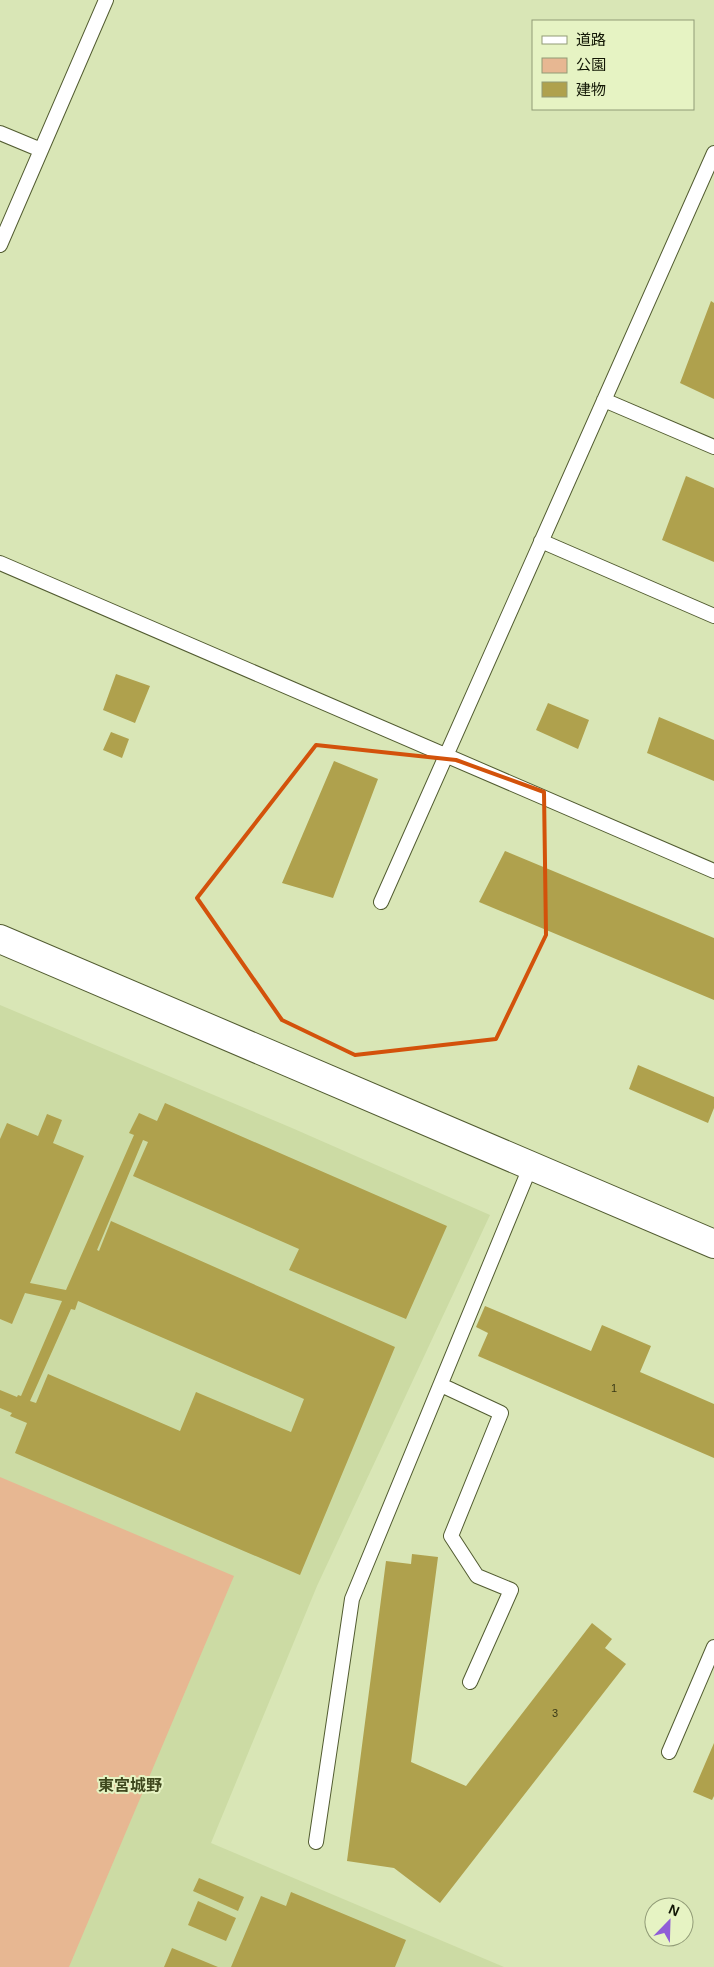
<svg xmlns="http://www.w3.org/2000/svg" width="714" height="1967" viewBox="0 0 714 1967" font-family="Helvetica,'Noto Sans JP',sans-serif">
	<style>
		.built { fill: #ccdba4 }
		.green { fill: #e7b792 }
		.building { fill: #afa14d; fill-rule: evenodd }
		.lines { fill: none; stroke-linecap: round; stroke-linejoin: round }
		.service-casing { stroke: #525c31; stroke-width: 16 }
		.tertiary-casing { stroke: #525c31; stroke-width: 30 }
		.service { stroke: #fff; stroke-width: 14 }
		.tertiary { stroke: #fff; stroke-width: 28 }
		.marked { fill: none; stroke: #d3520b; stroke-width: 4; stroke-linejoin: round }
		.labels { text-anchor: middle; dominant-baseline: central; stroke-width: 4; stroke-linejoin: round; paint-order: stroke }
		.number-label { font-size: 11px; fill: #393917 }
		.quarter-label { font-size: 16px; font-weight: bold; fill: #3f481e; stroke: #e6f3c3 }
	</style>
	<rect width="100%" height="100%" fill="#d9e6b6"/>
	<path class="built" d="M0 1005 292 1128 490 1215 317 1586 211 1843 504 1967H0Z"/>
	<path class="green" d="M0 1477 234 1576 69 1967H0Z"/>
	<path class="building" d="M711 301 714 303V399L680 383Z
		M686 476 714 488V562L662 540Z
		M116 674 150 686 135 723 103 710Z
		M548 703 589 720 578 749 536 730Z
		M659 717 714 740V781L647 753Z
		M111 732 129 739 122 758 103 750Z
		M334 761 378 779 333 898 282 883Z
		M505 851 714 938V1000L479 902Z
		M638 1065 714 1097V1108L708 1123 629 1089Z
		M165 1103 447 1226 406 1319 289 1270 299 1249 133 1176 148 1142 143 1140 97 1250 99 1251 111 1221 395 1347 300 1575 15 1453 27 1423 10 1416 12 1413 0 1408V1390L17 1397 18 1395 21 1396 62 1301 25 1293 12 1324 0 1319V1139L7 1123 38 1136 47 1114 62 1120 53 1143 84 1156 30 1283 66 1290 134 1135 129 1133 139 1113 157 1121ZM78 1301 304 1399 291 1432 196 1392 180 1431 48 1374 36 1403 30 1401 71 1309 75 1310Z
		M485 1306 591 1351 602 1325 651 1346 640 1372 714 1404V1458L478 1356 488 1333 476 1327Z
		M412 1554 438 1557 411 1762 466 1786 592 1623 612 1639 605 1648 626 1664 440 1903 394 1868 347 1861 386 1561 411 1564Z
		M714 1743V1796L712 1800 693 1792Z
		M199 1878 244 1897 238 1911 193 1891Z
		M291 1892 406 1940 395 1967H231L261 1896 286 1906Z
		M198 1901 236 1918 226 1941 188 1925Z
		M172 1948 218 1967H164Z"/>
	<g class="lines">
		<g class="service-casing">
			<path id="service" d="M0 133 41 150
				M0 245 106 0
				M604 400 714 447
				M541 541 714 616
				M0 563 714 871
				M381 902 714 153
				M441 1385 501 1413 451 1536 477 1576 511 1590 470 1682
				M669 1752 714 1647
				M316 1842 352 1599 531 1165"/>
		</g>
		<g class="tertiary-casing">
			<path id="tertiary" d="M0 939 714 1244"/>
		</g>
		<use href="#service" class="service"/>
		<use href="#tertiary" class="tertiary"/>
	</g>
	<path class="marked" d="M316 745 456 760 544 792 546 935 496 1039 355 1055 282 1020 197 898Z"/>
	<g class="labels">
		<g class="number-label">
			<text x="614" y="1388">1</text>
			<text x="555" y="1713">3</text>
		</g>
		<g class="quarter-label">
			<text x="130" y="1785">東宮城野</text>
		</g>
	</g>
	<rect x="532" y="20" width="162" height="90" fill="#e6f3c3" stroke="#919b77"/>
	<rect x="542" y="36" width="25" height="8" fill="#ffffff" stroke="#919b77"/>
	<text x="576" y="45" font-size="15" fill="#121605">道路</text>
	<rect x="542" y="58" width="25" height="15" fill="#e7b792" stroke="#919b77"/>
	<text x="576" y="70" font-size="15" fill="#121605">公園</text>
	<rect x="542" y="82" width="25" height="15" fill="#afa14d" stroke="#919b77"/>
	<text x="576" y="95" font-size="15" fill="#121605">建物</text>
	<g transform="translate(669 1922) rotate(23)"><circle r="24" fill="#e6f3c3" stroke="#919b77"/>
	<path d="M0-4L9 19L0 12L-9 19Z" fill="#905dd7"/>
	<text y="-8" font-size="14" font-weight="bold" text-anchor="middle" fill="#121605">N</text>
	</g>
</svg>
